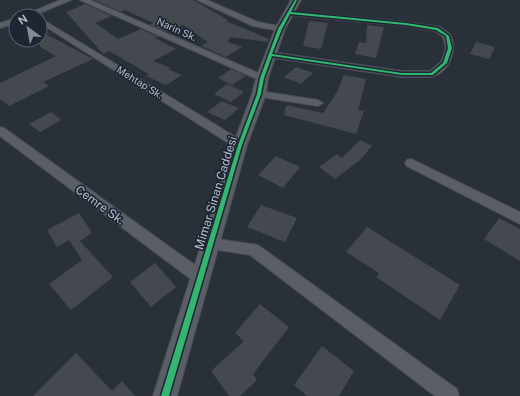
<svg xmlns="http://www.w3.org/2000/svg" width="520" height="396" viewBox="0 0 520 396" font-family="'Public Sans',sans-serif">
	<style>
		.building { fill: #444950 }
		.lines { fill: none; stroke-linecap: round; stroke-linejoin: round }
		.minor-casing { stroke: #484c53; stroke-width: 2 }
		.tertiary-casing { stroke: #484c53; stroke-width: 2 }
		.minor { fill: #5a5e66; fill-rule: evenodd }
		.tertiary { fill: #5a5e66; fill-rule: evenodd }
		.cycleway-casing { stroke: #1d2633; stroke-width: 3 }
		.cycleway { fill: #33b770; fill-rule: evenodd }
		.labels { text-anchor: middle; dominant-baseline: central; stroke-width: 3.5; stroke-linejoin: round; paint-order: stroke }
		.far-street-label { font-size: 10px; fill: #b4bcc9; stroke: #1d2633 }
		.street-label { font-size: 12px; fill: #b4bcc9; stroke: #1d2633 }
	</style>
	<rect width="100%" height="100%" fill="#2a3038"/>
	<path class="building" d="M94 0H193L228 20 226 21 269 39 268 42 230 37 228 42 242 47 226 57 201 46 208 42 183 25 168 32 150 25 153 23 125 10 121 12Z
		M85 4 112 16 95 23 118 39 141 29 158 37 155 38 176 49 153 61 171 68 168 69 182 75 166 85 146 76 149 74 109 51 103 54 66 12Z
		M309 21 328 23 321 49 303 46Z
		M367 25 384 27 376 58 355 54 359 42 366 43Z
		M40 31 93 59 43 82 49 86 9 106 0 99V83L56 56 40 47Z
		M476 42 495 47 489 59 470 54Z
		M296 67 313 73 301 84 284 77Z
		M231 69 246 76 232 85 218 78Z
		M344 75 366 79 358 110 364 111 356 134 284 115 286 105 323 113 337 92Z
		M227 84 244 92 231 102 214 94Z
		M222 101 239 108 225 120 207 112Z
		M51 112 61 120 40 132 29 124Z
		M360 140 372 146 360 160 335 179 319 167 337 154 342 158Z
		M276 156 300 167 283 188 258 175Z
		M261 205 297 218 285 242 247 227Z
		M79 213 92 233 80 241 113 277 71 310 49 284 82 260 69 240 57 247 47 230Z
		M499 218 520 229V261L484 239Z
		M367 227 460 285 440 320 376 277 379 273 346 252Z
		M155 263 176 287 151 307 130 282Z
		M260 304 289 327 253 374 257 380 240 396H229L211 371 244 341 235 333Z
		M322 346 354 371 339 396H307L294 385Z
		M76 353 112 391 122 381 135 396H33Z"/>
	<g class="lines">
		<g class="minor-casing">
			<path id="minor" d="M60 0H71L33 16H22Z
				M80 0H90L265 76 267 78 265 80H259Z
				M197 0H207L258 22 283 27 284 29 280 31 253 26Z
				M286 11 406 22 440 27 450 34C458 49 450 72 432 77H402L268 57 267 55 268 53 271 52 402 71H430L441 62 446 48 443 37 435 31 406 26 289 15H286Z
				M16 18V23L0 28V23Z
				M40 18 244 142 246 145 244 148H236L40 23Z
				M259 91 318 100 323 103 318 106 255 96 254 94 255 92Z
				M0 127 4 128 206 273 209 278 206 283 201 285 196 283 0 136Z
				M411 159 520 212V224L407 166 405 163 407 160Z
				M211 238 258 245 457 389 459 396H435L250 255 206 248 204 244 206 240Z"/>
		</g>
		<g class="tertiary-casing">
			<path id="tertiary" d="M291 0H301L285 29 268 78 266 94 247 145 177 396H153L233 145 252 94 256 78 275 29Z"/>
		</g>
		<use href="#minor" class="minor"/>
		<use href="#tertiary" class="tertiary"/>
		<g class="cycleway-casing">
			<path id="cycleway" d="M295 0H297L291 12 406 23 438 28 449 36 452 48 447 63 433 75H402L272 56 264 78 261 94 242 145 169 396H161L238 145 257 94 260 78 278 29ZM290 14 406 25 436 30 446 36 448 48 443 63 431 73H402L272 54 282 29Z"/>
		</g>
		<use href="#cycleway" class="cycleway"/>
	</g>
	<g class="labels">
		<g class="far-street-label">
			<text transform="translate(177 29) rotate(24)">Narin Sk.</text>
			<text transform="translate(140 82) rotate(32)">Mehtap Sk.</text>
		</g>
		<g class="street-label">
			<text transform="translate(216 193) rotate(-73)">Mimar Sinan Caddesi</text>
			<text transform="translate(100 205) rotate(36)">Cemre Sk.</text>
		</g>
	</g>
	<g transform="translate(28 28) rotate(328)"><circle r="19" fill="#1d2633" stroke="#59626f"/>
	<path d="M0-3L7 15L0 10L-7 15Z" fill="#848b96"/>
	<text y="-6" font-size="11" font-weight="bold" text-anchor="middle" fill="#b4bcc9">N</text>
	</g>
</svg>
